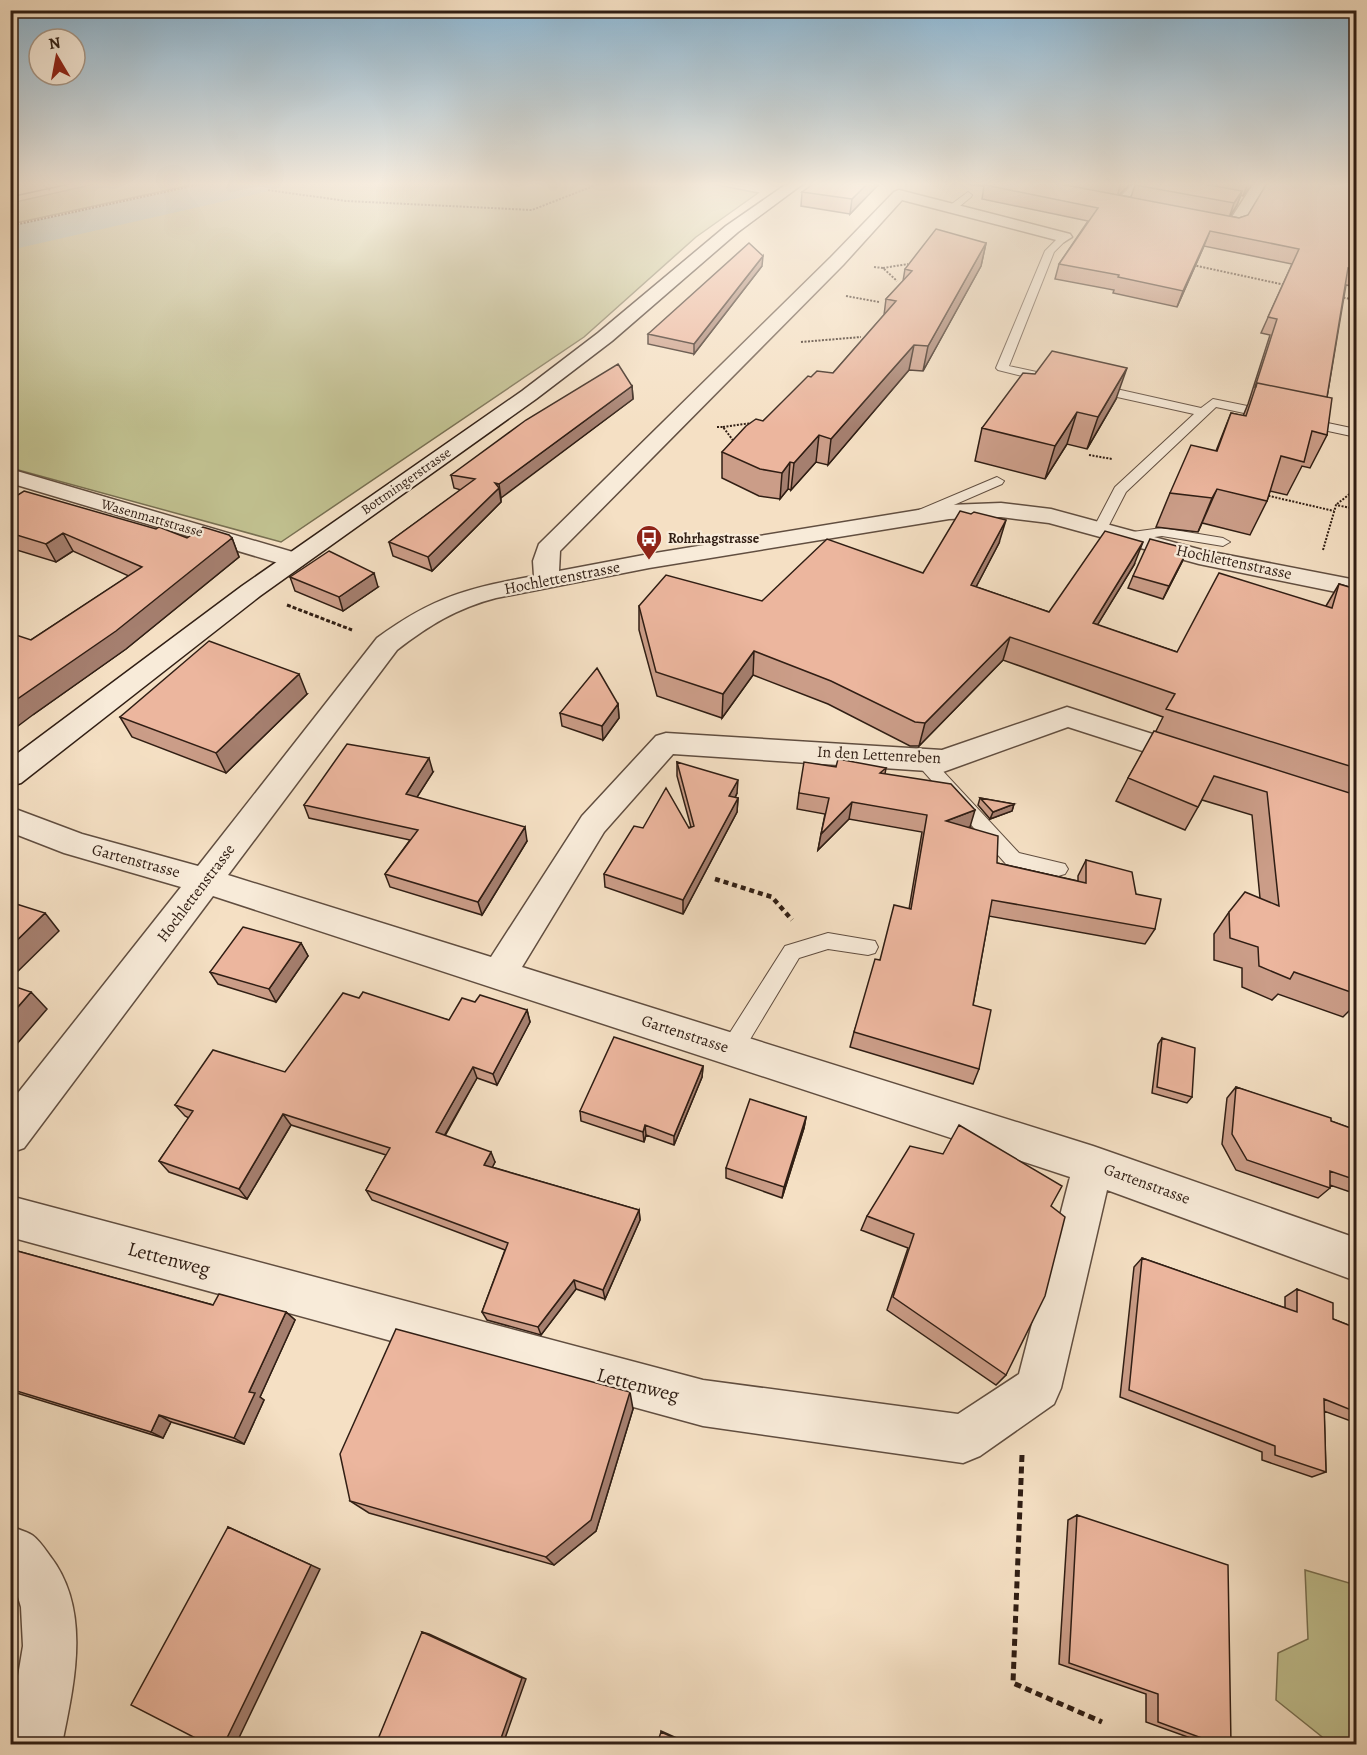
<svg xmlns="http://www.w3.org/2000/svg" width="1367" height="1755" viewBox="0 0 1367 1755" font-family="Alegreya,serif">
	<style>
		.green { fill: #c1c190; stroke: #787052; stroke-width: 1.5 }
		.lines { fill: none; stroke-linecap: round; stroke-linejoin: round }
		.river { fill: #9dbcba; fill-rule: evenodd }
		.service-casing { stroke: #614e40; stroke-width: 2 }
		.minor-casing { stroke: #614e40; stroke-width: 3 }
		.secondary-casing { stroke: #301e14; stroke-width: 3 }
		.path-far3 { stroke: #301e14; stroke-width: 2; stroke-dasharray: 2 1.5; stroke-linecap: butt }
		.path-far2 { stroke: #301e14; stroke-width: 3; stroke-dasharray: 4 2; stroke-linecap: butt }
		.path-far1 { stroke: #301e14; stroke-width: 4.5; stroke-dasharray: 5 4; stroke-linecap: butt }
		.path { stroke: #301e14; stroke-width: 5; stroke-dasharray: 7 4.5; stroke-linecap: butt }
		.service { fill: #f8ebd9; fill-rule: evenodd }
		.minor { fill: #f8ebd9; fill-rule: evenodd }
		.secondary { fill: #f8ebd9; fill-rule: evenodd }
		.tram { stroke: #301e14; stroke-width: 1.5 }
		.wall { fill: #cb9d88; stroke: #301e14; stroke-width: 1.5 }
		.shaded-wall { fill: #a57f6f; stroke: #301e14; stroke-width: 1.5 }
		.building { fill: #ecb69e; stroke: #301e14; stroke-width: 1.5 }
		.labels { text-anchor: middle; dominant-baseline: central; stroke-width: 4.5; stroke-linejoin: round; paint-order: stroke }
		.far-street-label { font-size: 14px; fill: #301e14; stroke: #f8ebd9 }
		.far-poi-label { font-size: 14px; font-weight: bold; fill: #301e14; stroke: #f8ebd9; text-anchor: start }
		.street-label { font-size: 16px; fill: #301e14; stroke: #f8ebd9 }
		.near-street-label { font-size: 20px; fill: #301e14; stroke: #f8ebd9 }
	</style>
	<rect width="100%" height="100%" fill="#f5e0c4"/>
	<filter id="stains"><feTurbulence type="fractalNoise" baseFrequency=".00333" numOctaves="4"/><feColorMatrix values="0 0 0 0 .2 0 0 0 0 .09 0 0 0 0 .02 0 0 0 .5 -.17"/></filter>
	<radialGradient id="worn" r=".72"><stop offset=".6" stop-color="#630" stop-opacity="0"/><stop offset="1" stop-color="#630" stop-opacity=".3"/></radialGradient>
	<path class="green" d="M99 183H200L11 224V203Z
		M219 183H707L758 193 696 237 584 337 281 542 11 468V230Z
		M1305 1570 1356 1585V1744H1331L1276 1700 1278 1653 1308 1639Z"/>
	<g class="lines">
		<path class="river" d="M209 183H274L269 191 10 250V226Z"/>
		<g class="service-casing">
			<path id="service" d="M1134 183H1142L1121 206H1115V202Z
				M968 192 972 195 971 197 955 210H949V206Z
				M1061 235 1069 237 1054 252 1009 366 1055 376 1057 379 1051 383 998 370 996 368 1045 251Z
				M1094 384 1201 408 1213 399 1272 411 1278 415 1272 419 1216 407 1126 492 1107 529 1100 533 1093 529 1115 487 1194 414 1090 391V385Z
				M1304 418 1356 429V437L1300 425 1298 422 1300 419Z
				M997 477 1004 481 1002 484 917 521 912 522 905 518 907 515Z
				M1162 528 1223 538 1230 542 1223 546 1162 536 1125 541 1118 537 1125 533Z
				M922 753 928 755 1019 853 1065 864 1068 869 1065 874 1058 876 1006 864 916 763 913 759 916 755Z
				M828 933 875 941 878 947 875 953 868 955 828 949 799 958 740 1056 732 1059 724 1056 721 1049 724 1042 785 946Z"/>
		</g>
		<g class="minor-casing">
			<path id="minor" d="M1254 183H1268L1240 229C1229 232 1200 227 1192 219L1200 214 1230 220Z
				M899 190 1070 234 1072 237 1064 242 902 200 843 265 560 551 559 571 649 554 949 505 1001 503 1051 509 1202 550 1356 580V596L1199 564 1049 523 1001 517 949 519 649 568 496 598C457 608 428 626 397 650L228 875 491 957 582 816 656 736 666 733 942 750 1067 707 1200 749 1204 756 1200 763 1189 766 1068 727 943 772 673 754 604 832 522 967 1093 1146 1356 1238V1281L1107 1190 1061 1388 1054 1404 980 1456 963 1463 703 1426 10 1237V1196L703 1380 958 1414 1019 1374 1070 1177 213 896 24 1148 10 1153V1103L181 887 64 853 10 832V807L82 834 198 866 377 638C433 597 468 588 534 576L533 561 539 544 831 257 894 192Z
				M10 469 303 555 306 560 303 565 294 567 285 565 10 483Z
				M10 1526C17 1529 25 1531 32 1535 39 1540 45 1549 50 1556 92 1610 74 1684 62 1744H10V1724L23 1646 21 1607 18 1597 10 1587Z"/>
		</g>
		<g class="secondary-casing">
			<path id="secondary" d="M788 183H804L738 232 612 341 536 399 260 596 21 783 10 786V759L242 586 522 391 598 333 726 226Z"/>
		</g>
		<path class="path-far3" d="M43 185 50 190
			M10 186 25 183
			M268 190 346 201 532 210 601 183
			M10 226 206 183
			M1193 265 1285 285
			M874 267 883 268 897 281
			M883 268 908 264
			M846 296 879 302
			M1340 297 1356 300
			M801 342 861 337
			M717 427H723L735 443
			M723 427 752 423
			M1089 455 1112 459
			M1265 495 1334 511
			M1337 504 1356 489
			M1323 550 1336 505 1356 509"/>
		<path class="path-far2" d="M287 605 352 630"/>
		<path class="path-far1" d="M715 879 772 897 792 920"/>
		<path class="path" d="M1022 1455 1013 1683 1102 1722"/>
		<use href="#service" class="service"/>
		<use href="#minor" class="minor"/>
		<use href="#secondary" class="secondary"/>
		<path class="tram" d="M10 197 74 183"/>
	</g>
	<path class="wall" d="M880 183 850 214 801 206 802 192Z
		M960 183H1131L1119 195 1131 197 1135 185 1137 183H1253L1243 196 1241 195 1237 205 1230 216 1239 218 1356 183V287L1346 285 1327 397V435L1310 468 1302 466 1287 495 1270 491 1267 501 1250 535 1202 523 1198 532 1156 527 1170 493 1216 451 1231 413 1243 416 1248 404 1270 335 1261 333 1292 264 1204 246 1177 307 1113 293 1114 290 1055 279 1059 264 1088 221 982 199 984 186Z
		M986 243 981 266 923 371 909 370 828 465 816 462 791 490 788 489 780 499 759 496 722 478V452L763 421 811 377 833 373 884 315 886 299 903 281 905 269Z
		M762 266 694 354 648 344V334Z
		M632 386 633 399 501 497V502L432 571 393 556 389 542 461 490 454 488 451 475Z
		M1116 399 1087 449 1067 444 1045 479 975 461 982 428Z
		M10 500 187 538H232L239 557 126 649 34 714 31 640 129 576 73 551 56 562 10 548Z
		M999 543 976 587 1049 612 1134 565 1097 625 1177 652 1326 606 1339 584 1356 589V1005H1355L1343 1017 1278 994 1272 1000 1242 987V968L1214 960V934L1229 912 1260 898 1252 815 1202 800 1185 830 1116 801 1128 778 1156 731 1163 717 1003 660 919 746H910L828 704 753 675 722 718 657 696 639 630V606L762 601 923 573Z
		M1182 562 1163 599 1128 588 1133 576Z
		M290 577 378 587 343 611 295 591Z
		M307 694 226 773 132 737 120 717Z
		M618 704 619 718 603 740 562 726 560 713Z
		M677 762 737 793 735 798H738L737 812 683 914 605 887 604 874 643 828 691 827 677 776Z
		M836 767 886 768 885 774 970 827H968L997 863 1078 881V876L1086 860 1136 894 1155 929 1145 944 989 916 973 1005 979 1069 973 1084 850 1047 854 1032 880 960 909 909 922 832 849 819 818 850 825 814 797 809 799 793Z
		M433 772 417 797 527 841 482 915 390 887 385 874 410 840 309 818 304 805Z
		M980 798 1014 804 1012 811 990 819 978 805Z
		M301 943 308 956 276 1002 218 984 210 972Z
		M359 998 449 1020 475 1002 527 1010 530 1022 497 1085 477 1078 445 1136 495 1162 492 1167 639 1210 640 1220 605 1299 576 1289 541 1335 487 1320 482 1312 505 1250 372 1200 366 1190 386 1155 291 1125 247 1199 169 1172 159 1161 189 1118 185 1116 175 1105 285 1072Z
		M1162 1038 1192 1097 1187 1103 1152 1093 1158 1044Z
		M703 1066 702 1077 674 1145 646 1135 644 1142 581 1121 580 1111Z
		M1236 1087 1356 1130V1194L1330 1185V1188L1318 1198 1236 1170 1222 1144 1227 1098Z
		M806 1117 804 1128 782 1198 726 1178V1168Z
		M1051 1206 1006 1375 996 1385 887 1310 908 1248 861 1230 867 1216Z
		M10 1249 213 1305 286 1312 295 1320 260 1397 264 1400 244 1444 171 1422 163 1438 10 1391Z
		M1142 1258 1285 1308V1297L1297 1289 1333 1319 1356 1328V1423L1324 1411 1326 1472 1312 1477 1262 1460V1452L1120 1397 1134 1267Z
		M633 1409 596 1531 554 1565 369 1513 350 1501Z
		M1077 1515 1231 1744H1207L1146 1722V1694L1059 1664 1068 1520Z"/>
	<path class="shaded-wall" d="M868 183H880L850 214 852 199Z
		M1121 183H1131L1117 197Z
		M1248 183H1253L1243 196Z
		M1242 191 1237 205 1229 218 1234 203Z
		M1210 231 1204 246 1177 307 1183 291Z
		M986 243 981 266 923 371 928 346Z
		M763 256 762 266 694 354V344Z
		M914 345 909 370 828 465 831 439Z
		M1127 368 1116 399 1087 449 1098 417Z
		M632 386 633 399 501 498 499 484Z
		M1077 412 1067 444 1045 479 1055 446Z
		M819 435 816 462 791 490 794 463Z
		M790 462 788 489 780 499 782 473Z
		M499 488 501 502 432 571 428 557Z
		M1217 489 1202 523 1198 532 1212 498Z
		M1006 520 999 543 965 608 971 585Z
		M63 533 73 551 56 562 46 544Z
		M232 538 239 557 126 649 34 714 10 732V704Z
		M1143 542 1134 565 1084 647 1093 623Z
		M1188 549 1182 562 1163 599 1169 586Z
		M374 573 378 587 343 611 339 597Z
		M1010 637 1003 660 919 746 925 723Z
		M754 651 753 675 722 718 723 694Z
		M299 674 307 694 226 773 216 753Z
		M618 704 619 718 603 740 602 726Z
		M429 758 433 772 410 808 406 794Z
		M738 780 737 793 729 810V796Z
		M738 798 737 812 683 914V900Z
		M852 802 849 819 818 850 821 834Z
		M1014 804 1012 811 990 819 993 812Z
		M975 810 970 827 941 838 946 821Z
		M525 827 527 841 482 915 478 902Z
		M45 913 59 931 10 979V947Z
		M301 943 308 956 276 1002 269 989Z
		M31 992 47 1009 10 1052V1016Z
		M527 1010 530 1022 497 1085 493 1074Z
		M703 1066 702 1077 674 1145V1136Z
		M473 1067 477 1078 440 1143 436 1132Z
		M283 1114 291 1125 247 1199 239 1189Z
		M806 1117 804 1128 782 1198 784 1187Z
		M645 1125 646 1135 644 1142 643 1132Z
		M491 1152 495 1162 488 1176 484 1165Z
		M639 1210 640 1220 605 1299 603 1290Z
		M574 1280 576 1289 541 1335 538 1327Z
		M286 1312 295 1320 260 1397 264 1400 244 1444 234 1438 249 1392Z
		M630 1392 633 1409 596 1531 554 1565 546 1557Z
		M159 1415 171 1422 163 1438 151 1432Z
		M228 1527 320 1569 236 1744H224Z
		M422 1632 429 1634 526 1679 503 1744H499Z
		M661 1731 690 1744H688L661 1732Z"/>
	<path class="building" d="M815 183H868L852 199 802 192Z
		M987 183H1055L1239 218 1248 215 1267 183H1356V270L1348 268 1327 397 1257 383 1256 387H1255L1277 319 1268 317 1299 249 1210 231 1183 291 1118 277 1119 275 1059 264 1098 208 985 185Z
		M1137 183H1198L1242 191 1234 203 1135 185Z
		M936 229 986 243 928 346 914 345 831 439 819 435 794 463 790 462 782 473 760 469 722 452 746 426 756 419 763 421 808 376 811 377 817 371 833 373 896 301 886 299 912 271 905 269Z
		M749 243 763 256 694 344 648 334Z
		M1052 351 1127 368 1098 417 1077 412 1055 446 982 428 1023 373 1035 374Z
		M618 364 632 386 499 484 495 483 499 488 428 557 389 542 475 479 451 475 526 420Z
		M1257 383 1332 398 1327 435 1312 431 1304 462 1281 456 1267 501 1217 489 1212 498 1170 493 1191 445 1217 451 1231 413 1246 416Z
		M24 491 156 529 159 527 187 538 203 527 229 535 232 538 116 631 10 704V633L31 640 142 567 63 533 46 544 10 533V500Z
		M960 511 971 514 974 512 1006 520 971 585 1049 612 1105 531 1143 542 1093 623 1177 652 1219 573 1332 608 1339 584 1356 589V768L1166 709 1175 694 1010 637 925 723 915 722 831 681 754 651 723 694 656 672 639 606 666 575 762 601 827 539 923 573Z
		M1150 539 1188 549 1169 586 1133 576Z
		M329 551 374 573 339 597 290 577Z
		M209 641 299 674 216 753 120 717Z
		M597 668 618 704 602 726 560 713Z
		M1154 731 1356 795V994L1294 972 1290 979 1259 966 1258 947 1230 938 1229 912 1245 892 1279 906 1267 792 1214 776 1198 807 1128 778Z
		M347 744 429 758 406 794 525 827 478 902 385 874 418 830 304 805Z
		M838 759 886 768 880 773 951 784 975 810 946 821 998 836 997 863 1086 883V860L1132 872 1136 894 1161 899 1155 929 992 900 973 1005 991 1010 979 1069 854 1032 875 959 880 960 894 905 911 909 927 815 852 802 821 834 829 798 799 793 804 762 836 767Z
		M677 762 738 780 729 796 738 798 683 900 604 874 634 826 643 828 666 788 689 828 694 826Z
		M980 798 1014 804 993 812Z
		M10 902 45 913 10 947Z
		M243 927 301 943 269 989 210 972Z
		M10 985 31 992 10 1016Z
		M363 992 449 1020 462 998 475 1002 480 995 527 1010 493 1074 473 1067 436 1132 491 1152 484 1165 639 1210 603 1290 574 1280 538 1327 482 1312 508 1243 366 1190 390 1148 283 1114 239 1189 159 1161 193 1111 175 1105 213 1050 285 1072 343 993 359 998Z
		M614 1037 703 1066 674 1136 645 1125 643 1132 580 1111Z
		M1162 1038 1195 1048 1192 1097 1157 1087Z
		M1236 1087 1331 1118V1121L1356 1130V1180L1330 1171V1188L1247 1160 1232 1134Z
		M750 1099 806 1117 784 1187 726 1168Z
		M959 1125 1062 1186 1051 1206 1065 1217 1045 1296 1006 1375 893 1297 914 1234 867 1216 910 1146 943 1154Z
		M10 1249 213 1305 219 1294 286 1312 249 1392 255 1393 234 1438 159 1415 151 1432 10 1389Z
		M1142 1258 1297 1312V1289L1333 1303V1319L1356 1328V1412L1324 1399 1326 1472 1275 1455V1446L1129 1390Z
		M396 1329 630 1392 591 1520 546 1557 350 1501 340 1454Z
		M1077 1515 1228 1565 1231 1744H1218L1158 1722V1694L1069 1663Z
		M228 1527 311 1565 224 1744H207L131 1705Z
		M422 1632 522 1678 499 1744H376Z
		M661 1732 688 1744H657Z"/>
	<linearGradient id="sky" x2="0" y2="1"><stop stop-color="#8ab7d6"/><stop offset="0.43" stop-color="#faf1e4"/><stop offset="1" stop-color="#faf1e4" stop-opacity="0"/></linearGradient>
	<rect width="1367" height="428" fill="url(#sky)"/>
	<defs>
		<g id="bus-pin" transform="scale(1.35)"><path d="M0 17L-7.5 6A9.5 9.5 0 1 1 7.5 6Z" fill="#8f2418" stroke="#f8ebd9"/><path d="M-5-6H5V4H4V6H2V4H-2V6H-4V4H-5ZM-3.5-4V0h7V-4ZM-3.5 1.2v1.5H-2V1.2ZM2 1.2v1.5H3.5V1.2Z" fill="#fff"/></g>
	</defs>
	<g fill-rule="evenodd">
		<use href="#bus-pin" x="649" y="538"/>
	</g>
	<g class="labels">
		<g class="far-street-label">
			<text transform="translate(406 481) rotate(-35)">Bottmingerstrasse</text>
			<text transform="translate(152 518) rotate(16)">Wasenmattstrasse</text>
		</g>
		<g class="far-poi-label">
			<text x="668" y="538">Rohrhagstrasse</text>
		</g>
		<g class="street-label">
			<text transform="translate(1234 562) rotate(12)">Hochlettenstrasse</text>
			<text transform="translate(562 578) rotate(-11)">Hochlettenstrasse</text>
			<text transform="translate(879 755) rotate(3)">In den Lettenreben</text>
			<text transform="translate(136 861) rotate(15)">Gartenstrasse</text>
			<text transform="translate(196 893) rotate(-53)">Hochlettenstrasse</text>
			<text transform="translate(685 1034) rotate(18)">Gartenstrasse</text>
			<text transform="translate(1147 1184) rotate(20)">Gartenstrasse</text>
		</g>
		<g class="near-street-label">
			<text transform="translate(169 1259) rotate(15)">Lettenweg</text>
			<text transform="translate(638 1385) rotate(15)">Lettenweg</text>
		</g>
	</g>
	<rect width="1367" height="1755" fill="none" stroke="#f5e0c4" stroke-width="36"/>
	<rect x="12" y="12" width="1343" height="1731" fill="none" stroke="#301e14" stroke-width="3"/>
	<rect x="18" y="18" width="1331" height="1719" fill="none" stroke="#301e14" stroke-width="1.5"/>
	<g transform="translate(57 57) rotate(350)"><circle r="28" fill="#f8ebd9" stroke="#a8998a" stroke-width="1.5"/>
	<path d="M0-4.5L10 22L0 15L-10 22Z" fill="#8f2418"/>
	<text y="-9" font-size="16" font-weight="bold" text-anchor="middle" fill="#301e14">N</text>
	</g>
	<rect width="100%" height="100%" filter="url(#stains)"/>
	<rect width="100%" height="100%" fill="url(#worn)"/>
</svg>
